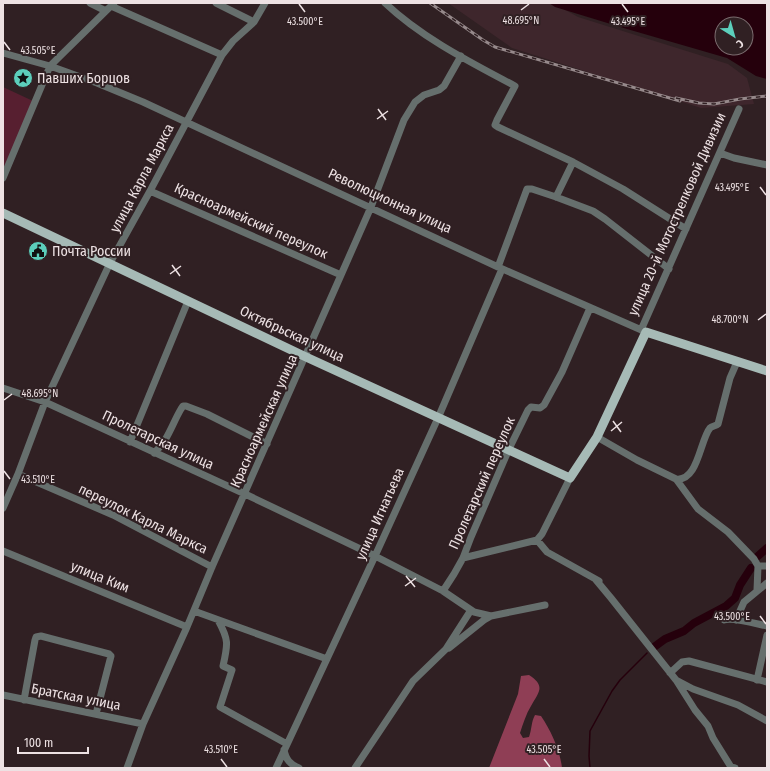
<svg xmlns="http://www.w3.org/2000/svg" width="770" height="771" viewBox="0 0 770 771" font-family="'Fira Sans Condensed',sans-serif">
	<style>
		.built { fill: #3e262c }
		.green { fill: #571f30 }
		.forest { fill: #8f3e55 }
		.water { fill: #25000c; fill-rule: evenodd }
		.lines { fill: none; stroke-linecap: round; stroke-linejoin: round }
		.stream { stroke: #25000c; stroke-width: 1.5 }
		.river { stroke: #25000c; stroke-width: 8 }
		.minor { stroke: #666f6d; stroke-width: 7 }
		.major { stroke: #a6bab6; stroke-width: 9 }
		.rail-casing { stroke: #96898b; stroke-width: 3 }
		.rail { stroke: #302023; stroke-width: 1.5; stroke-dasharray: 4.5; stroke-linecap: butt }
		.ticks { fill: none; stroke: #ede1e3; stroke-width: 1.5 }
		.labels { text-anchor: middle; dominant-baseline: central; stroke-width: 4; stroke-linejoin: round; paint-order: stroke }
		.poi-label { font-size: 14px; fill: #ede1e3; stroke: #302023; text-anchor: start }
		.street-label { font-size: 14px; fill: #ede1e3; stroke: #302023 }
		.ticks-label { font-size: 10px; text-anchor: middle; fill: #ede1e3; stroke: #302023; stroke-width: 4; stroke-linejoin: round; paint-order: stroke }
	</style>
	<rect width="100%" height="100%" fill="#302023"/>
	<path class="built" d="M448 3H553L578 17 728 64 747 78 754 104 701 108 512 48Z"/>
	<path class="green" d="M3 87 33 101 3 170Z"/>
	<path class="forest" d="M529 675C546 686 539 692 531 706 526 714 523 724 520 733L523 738 529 737C532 729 531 722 535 715L541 716C551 731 560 750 562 768H489L518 694 521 676Z"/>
	<path class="water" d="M549 3H767V79L756 76 727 58 627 29 555 7ZM722 24H746V48H722Z"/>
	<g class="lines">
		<path class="stream" d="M590 768 589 756 590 731 612 691 620 680 647 653"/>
		<path class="river" d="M758 556 767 548
			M654 647 665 639 684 631 694 623 726 606 735 598 740 585 751 568"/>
		<path class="minor" d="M90 3 106 11
			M216 3 254 22
			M385 3C422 38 470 62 515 86L497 120 495 125 498 127 573 162 623 189 686 229
			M111 6 222 55
			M3 53 50 66 97 83 143 102 498 267 646 332
			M720 153 734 158 767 165
			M3 178 50 66 114 3
			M150 191 341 275
			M556 197 573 162
			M498 267 527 189H532L556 197 593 211 605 219 669 269
			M641 330 739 109
			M3 388 45 402 245 494 375 556 443 591 474 612 491 616
			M597 437 637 460 676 479C698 482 700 440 710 428 712 426 716 426 718 424L730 378 737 362
			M130 442 188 301
			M154 453C168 441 172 424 181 409L183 406H186L207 414 267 444
			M18 474 113 515 212 567
			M676 479 698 509 728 532 754 559 758 566 757 590
			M3 508 18 474 45 402 110 263 150 191 222 55 233 41 254 22 265 3
			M537 540 547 552 599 581
			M3 551 187 627
			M463 558 537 540 542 534 570 478
			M758 566H767
			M596 580 611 598 676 680 695 710 708 726 713 738 731 767 735 768
			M443 591 454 574 463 558 471 537 509 449 528 410 531 407 540 408 544 405 562 372 590 308
			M194 611 327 659
			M218 620C229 640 228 644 223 666L232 670 220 707 287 744
			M724 620C733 617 757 624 767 626
			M736 620 744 602 767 583
			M449 648 484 620 491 616 545 605
			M670 673 682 662 689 661 767 682
			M676 680 693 689 738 705 767 721
			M757 680 767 635
			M3 695 143 724
			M24 700 35 640 36 637 41 636 109 654 111 656 96 714
			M284 750C286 760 290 764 299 768
			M127 768 143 724 187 627 212 567 341 275 371 207 404 120 415 102 424 95 439 90 444 86 461 56
			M276 768 375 556 438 418 502 269
			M355 768 413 681 446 649 471 610"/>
		<path class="major" d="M3 213 306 357 570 478 597 437 646 332 767 371"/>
		<g class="rail-casing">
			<path id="rail" d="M430 3 483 40 495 47 680 101
				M676 98 699 103 714 104 740 99 767 96"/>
		</g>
		<use href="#rail" class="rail"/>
	</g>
	<path class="ticks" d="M299 4 305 12M622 4 628 12M521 10 529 4M4 42 10 50M378 109 386 120M377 119 388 111M760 187 766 195M172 265 180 276M170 274 181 266M758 320 766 314M4 400 12 394M613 421 621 432M611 431 622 422M4 471 10 479M406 576 415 587M405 586 416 578M760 616 766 624M221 759 227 767M544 759 550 767"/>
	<defs>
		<g id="sight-disc" transform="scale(1)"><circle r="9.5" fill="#5ccebb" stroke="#302023"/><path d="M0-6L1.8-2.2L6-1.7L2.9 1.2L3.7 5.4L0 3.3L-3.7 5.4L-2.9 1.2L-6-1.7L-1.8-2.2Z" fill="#111"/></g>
		<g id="civic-disc" transform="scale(1)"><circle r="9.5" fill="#5ccebb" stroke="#302023"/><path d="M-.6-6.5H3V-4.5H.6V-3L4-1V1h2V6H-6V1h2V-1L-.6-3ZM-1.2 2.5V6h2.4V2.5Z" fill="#111"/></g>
	</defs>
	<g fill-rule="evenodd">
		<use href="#sight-disc" x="23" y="78"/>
		<use href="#civic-disc" x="38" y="251"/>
	</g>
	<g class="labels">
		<g class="poi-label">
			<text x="37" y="78">Павших Борцов</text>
			<text x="52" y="251">Почта России</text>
		</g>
		<g class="street-label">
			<text transform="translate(142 178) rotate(-62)">улица Карла Маркса</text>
			<text transform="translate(390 201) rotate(25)">Революционная улица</text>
			<text transform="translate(677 214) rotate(-66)">улица 20-й Мотострелковой Дивизии</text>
			<text transform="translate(251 221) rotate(24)">Красноармейский переулок</text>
			<text transform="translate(292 334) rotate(25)">Октябрьская улица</text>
			<text transform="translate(264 421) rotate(-66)">Красноармейская улица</text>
			<text transform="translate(158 440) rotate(25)">Пролетарская улица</text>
			<text transform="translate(482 483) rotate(-66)">Пролетарский переулок</text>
			<text transform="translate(380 514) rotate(-66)">улица Игнатьева</text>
			<text transform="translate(143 519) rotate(26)">переулок Карла Маркса</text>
			<text transform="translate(100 577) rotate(22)">улица Ким</text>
			<text transform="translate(76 697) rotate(11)">Братская улица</text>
		</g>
	</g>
	<g class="ticks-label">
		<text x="521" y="24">48.695°N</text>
		<text x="305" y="25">43.500°E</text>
		<text x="628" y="25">43.495°E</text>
		<text x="38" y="54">43.505°E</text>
		<text x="732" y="191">43.495°E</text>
		<text x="730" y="323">48.700°N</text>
		<text x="40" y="397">48.695°N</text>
		<text x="38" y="483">43.510°E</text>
		<text x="732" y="620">43.500°E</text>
		<text x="221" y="753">43.510°E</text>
		<text x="544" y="753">43.505°E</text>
	</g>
	<rect width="770" height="771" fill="none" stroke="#ede1e3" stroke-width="8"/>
	<g transform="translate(734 36) rotate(143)"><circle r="19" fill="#302023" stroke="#7c6d70"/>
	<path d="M0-3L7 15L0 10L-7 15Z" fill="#5ccebb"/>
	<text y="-6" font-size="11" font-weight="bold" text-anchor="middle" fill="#ede1e3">С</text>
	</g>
	<path d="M18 747v6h70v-6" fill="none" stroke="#ede1e3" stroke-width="2"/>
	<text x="24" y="747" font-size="12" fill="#ede1e3" stroke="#302023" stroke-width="3" paint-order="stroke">100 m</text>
</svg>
